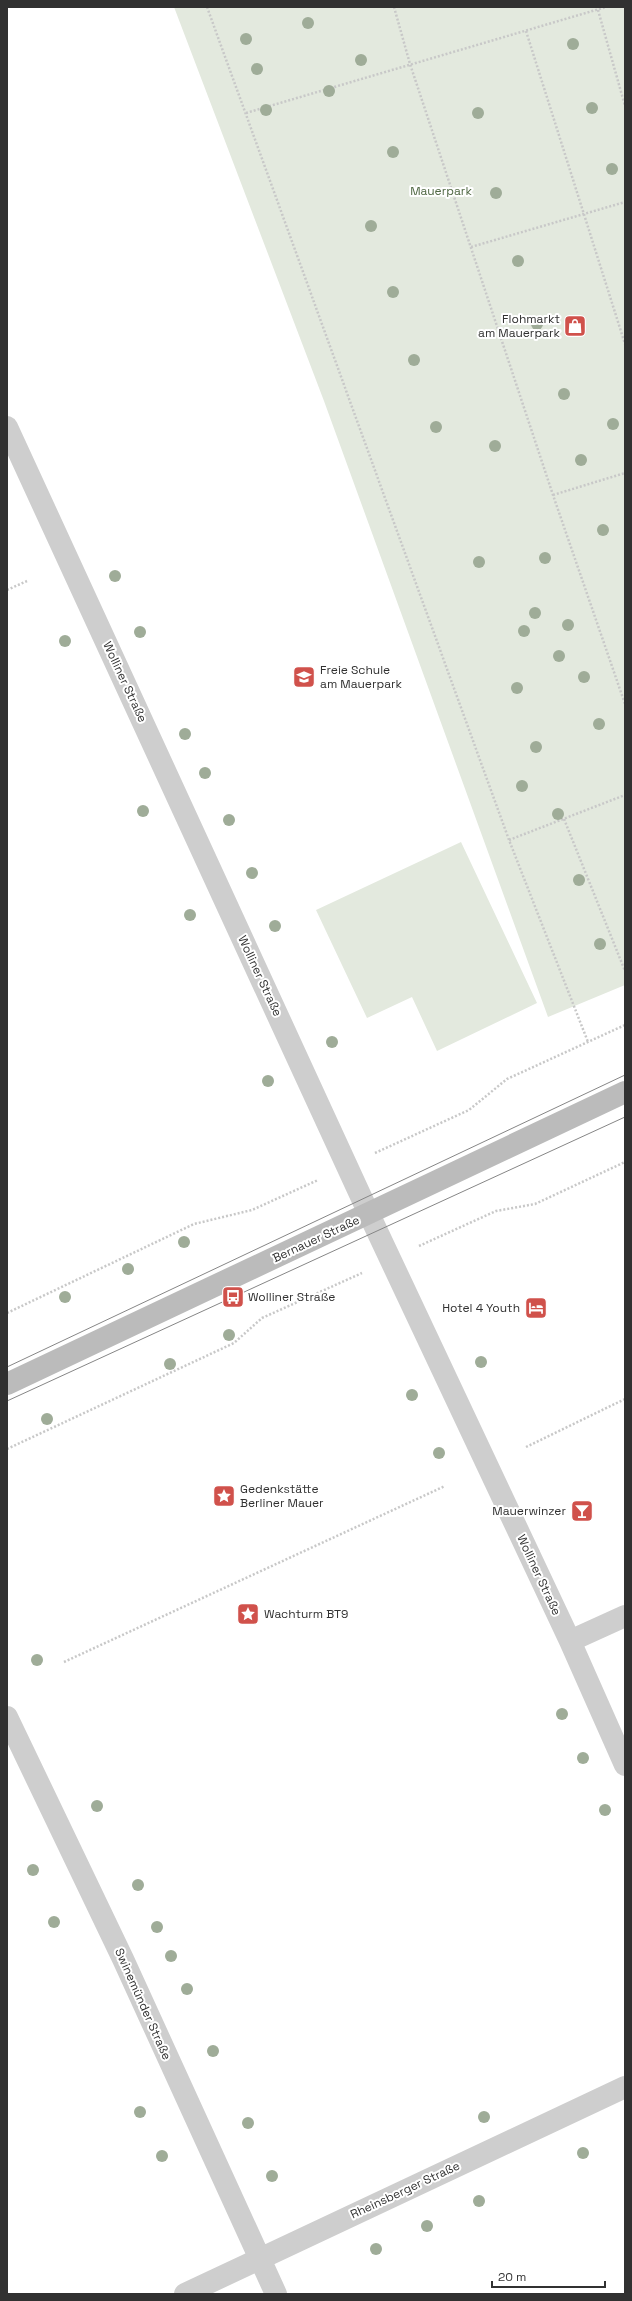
<svg xmlns="http://www.w3.org/2000/svg" width="632" height="2301" viewBox="0 0 632 2301" font-family="'Space Grotesk',sans-serif">
	<style>
		.green { fill: #e3e9de }
		.lines { fill: none; stroke-linecap: round; stroke-linejoin: round }
		.path { stroke: #c8c8c8; stroke-width: 2.5; stroke-dasharray: 2 2; stroke-linecap: butt }
		.minor { stroke: #cecece; stroke-width: 22 }
		.secondary { stroke: #bbb; stroke-width: 22 }
		.tram { stroke: #868686; stroke-width: 1 }
		.tree { fill: #9fac98 }
		.labels { text-anchor: middle; dominant-baseline: central; stroke-width: 4; stroke-linejoin: round; paint-order: stroke }
		.park-label { font-size: 12px; fill: #506843; stroke: #fff }
		.poi-label { font-size: 12px; fill: #313131; stroke: #fff; text-anchor: start }
		.street-label { font-size: 12px; fill: #313131; stroke: #fff }
	</style>
	<rect width="100%" height="100%" fill="#fff"/>
	<path class="green" d="M174 7H625V985L548 1017 324 401Z
		M461 842 537 1003 437 1051 412 997 367 1018 316 910Z"/>
	<g class="lines">
		<path class="path" d="M207 7 509 840 588 1042
			M394 7 410 64 553 495 625 704
			M598 10 625 106
			M526 31 625 344
			M246 113 606 7
			M471 247 625 202
			M553 495 625 473
			M7 590 27 581
			M564 819 625 971
			M509 840 625 795
			M375 1153 469 1110 507 1079 625 1025
			M419 1246 496 1211 535 1204 625 1162
			M7 1313 194 1224 252 1210 318 1180
			M526 1447 625 1399
			M7 1449 234 1343 262 1318 362 1273
			M64 1662 445 1486"/>
		<path class="minor" d="M7 427 369 1214 570 1641 625 1765
			M570 1641 625 1616
			M7 1717 123 1959 276 2294
			M185 2294 625 2087"/>
		<path class="secondary" d="M7 1384 625 1092"/>
		<path class="tram" d="M7 1367 625 1075
			M7 1401 625 1117"/>
	</g>
	<g class="tree">
		<circle cx="308" cy="23" r="6"/>
		<circle cx="246" cy="39" r="6"/>
		<circle cx="573" cy="44" r="6"/>
		<circle cx="361" cy="60" r="6"/>
		<circle cx="257" cy="69" r="6"/>
		<circle cx="329" cy="91" r="6"/>
		<circle cx="592" cy="108" r="6"/>
		<circle cx="266" cy="110" r="6"/>
		<circle cx="478" cy="113" r="6"/>
		<circle cx="393" cy="152" r="6"/>
		<circle cx="612" cy="169" r="6"/>
		<circle cx="496" cy="193" r="6"/>
		<circle cx="371" cy="226" r="6"/>
		<circle cx="518" cy="261" r="6"/>
		<circle cx="393" cy="292" r="6"/>
		<circle cx="537" cy="324" r="6"/>
		<circle cx="414" cy="360" r="6"/>
		<circle cx="564" cy="394" r="6"/>
		<circle cx="613" cy="424" r="6"/>
		<circle cx="436" cy="427" r="6"/>
		<circle cx="495" cy="446" r="6"/>
		<circle cx="581" cy="460" r="6"/>
		<circle cx="603" cy="530" r="6"/>
		<circle cx="545" cy="558" r="6"/>
		<circle cx="479" cy="562" r="6"/>
		<circle cx="115" cy="576" r="6"/>
		<circle cx="535" cy="613" r="6"/>
		<circle cx="568" cy="625" r="6"/>
		<circle cx="524" cy="631" r="6"/>
		<circle cx="140" cy="632" r="6"/>
		<circle cx="65" cy="641" r="6"/>
		<circle cx="559" cy="656" r="6"/>
		<circle cx="584" cy="677" r="6"/>
		<circle cx="517" cy="688" r="6"/>
		<circle cx="599" cy="724" r="6"/>
		<circle cx="185" cy="734" r="6"/>
		<circle cx="536" cy="747" r="6"/>
		<circle cx="205" cy="773" r="6"/>
		<circle cx="522" cy="786" r="6"/>
		<circle cx="143" cy="811" r="6"/>
		<circle cx="558" cy="814" r="6"/>
		<circle cx="229" cy="820" r="6"/>
		<circle cx="252" cy="873" r="6"/>
		<circle cx="579" cy="880" r="6"/>
		<circle cx="190" cy="915" r="6"/>
		<circle cx="275" cy="926" r="6"/>
		<circle cx="600" cy="944" r="6"/>
		<circle cx="332" cy="1042" r="6"/>
		<circle cx="268" cy="1081" r="6"/>
		<circle cx="184" cy="1242" r="6"/>
		<circle cx="128" cy="1269" r="6"/>
		<circle cx="65" cy="1297" r="6"/>
		<circle cx="229" cy="1335" r="6"/>
		<circle cx="481" cy="1362" r="6"/>
		<circle cx="170" cy="1364" r="6"/>
		<circle cx="412" cy="1395" r="6"/>
		<circle cx="47" cy="1419" r="6"/>
		<circle cx="439" cy="1453" r="6"/>
		<circle cx="37" cy="1660" r="6"/>
		<circle cx="562" cy="1714" r="6"/>
		<circle cx="583" cy="1758" r="6"/>
		<circle cx="97" cy="1806" r="6"/>
		<circle cx="605" cy="1810" r="6"/>
		<circle cx="33" cy="1870" r="6"/>
		<circle cx="138" cy="1885" r="6"/>
		<circle cx="54" cy="1922" r="6"/>
		<circle cx="157" cy="1927" r="6"/>
		<circle cx="171" cy="1956" r="6"/>
		<circle cx="187" cy="1989" r="6"/>
		<circle cx="213" cy="2051" r="6"/>
		<circle cx="140" cy="2112" r="6"/>
		<circle cx="484" cy="2117" r="6"/>
		<circle cx="248" cy="2123" r="6"/>
		<circle cx="583" cy="2153" r="6"/>
		<circle cx="162" cy="2156" r="6"/>
		<circle cx="272" cy="2176" r="6"/>
		<circle cx="479" cy="2201" r="6"/>
		<circle cx="427" cy="2226" r="6"/>
		<circle cx="376" cy="2249" r="6"/>
	</g>
	<defs>
		<g id="shop-square" transform="scale(1.15)"><rect x="-9" y="-9" width="18" height="18" rx="4" fill="#d0514b" stroke="#fff"/><path d="M-5-2.5h2.3a2.7 3.5 0 0 1 5.4 0H5L5.5 6h-11ZM-1.5-2.5h3a1.5 2.3 0 0 0-3 0Z" fill="#fff"/></g>
		<g id="school-square" transform="scale(1.15)"><rect x="-9" y="-9" width="18" height="18" rx="4" fill="#d0514b" stroke="#fff"/><path d="M0-5L7-2L0 1L-7-2ZM-4 1L0 2.5L4 1V4Q0 6-4 4Z" fill="#fff"/></g>
		<g id="bus-square" transform="scale(1.15)"><rect x="-9" y="-9" width="18" height="18" rx="4" fill="#d0514b" stroke="#fff"/><path d="M-5-6H5V4H4V6H2V4H-2V6H-4V4H-5ZM-3.5-4V0h7V-4ZM-3.5 1.2v1.5H-2V1.2ZM2 1.2v1.5H3.5V1.2Z" fill="#fff"/></g>
		<g id="hotel-square" transform="scale(1.15)"><rect x="-9" y="-9" width="18" height="18" rx="4" fill="#d0514b" stroke="#fff"/><path d="M-6-4.5h1.5V1H6V5H4.5V3h-9V5H-6ZM-4 0a1.8 1.8 0 1 1 3.6 0ZM.5 0V-2.5h3Q6-2.5 6 0Z" fill="#fff"/></g>
		<g id="sight-square" transform="scale(1.15)"><rect x="-9" y="-9" width="18" height="18" rx="4" fill="#d0514b" stroke="#fff"/><path d="M0-6L1.8-2.2L6-1.7L2.9 1.2L3.7 5.4L0 3.3L-3.7 5.4L-2.9 1.2L-6-1.7L-1.8-2.2Z" fill="#fff"/></g>
		<g id="bar-square" transform="scale(1.15)"><rect x="-9" y="-9" width="18" height="18" rx="4" fill="#d0514b" stroke="#fff"/><path d="M-6-5H6L.8 .8V4.5H3.5V6h-7V4.5H-.8V.8Z" fill="#fff"/></g>
	</defs>
	<g fill-rule="evenodd">
		<use href="#shop-square" x="575" y="326"/>
		<use href="#school-square" x="304" y="677"/>
		<use href="#bus-square" x="233" y="1297"/>
		<use href="#hotel-square" x="536" y="1308"/>
		<use href="#sight-square" x="224" y="1496"/>
		<use href="#bar-square" x="582" y="1511"/>
		<use href="#sight-square" x="248" y="1614"/>
	</g>
	<g class="labels">
		<g class="park-label">
			<text x="441" y="191">Mauerpark</text>
		</g>
		<g class="poi-label">
			<text x="560" y="319" text-anchor="end">Flohmarkt<tspan x="560" dy="14">am Mauerpark</tspan></text>
			<text x="320" y="670">Freie Schule<tspan x="320" dy="14">am Mauerpark</tspan></text>
			<text x="248" y="1297">Wolliner Straße</text>
			<text x="520" y="1308" text-anchor="end">Hotel 4 Youth</text>
			<text x="240" y="1489">Gedenkstätte<tspan x="240" dy="14">Berliner Mauer</tspan></text>
			<text x="566" y="1511" text-anchor="end">Mauerwinzer</text>
			<text x="264" y="1614">Wachturm BT9</text>
		</g>
		<g class="street-label">
			<text transform="translate(125 682) rotate(65)">Wolliner Straße</text>
			<text transform="translate(260 976) rotate(65)">Wolliner Straße</text>
			<text transform="translate(316 1239) rotate(-25)">Bernauer Straße</text>
			<text transform="translate(539 1575) rotate(65)">Wolliner Straße</text>
			<text transform="translate(143 2004) rotate(66)">Swinemünder Straße</text>
			<text transform="translate(405 2190) rotate(-25)">Rheinsberger Straße</text>
		</g>
	</g>
	<rect width="632" height="2301" fill="none" stroke="#313131" stroke-width="16"/>
	<path d="M492 2281v6h113v-6" fill="none" stroke="#313131" stroke-width="2"/>
	<text x="498" y="2281" font-size="12" fill="#313131" stroke="#ffffff" stroke-width="3" paint-order="stroke">20 m</text>
</svg>
